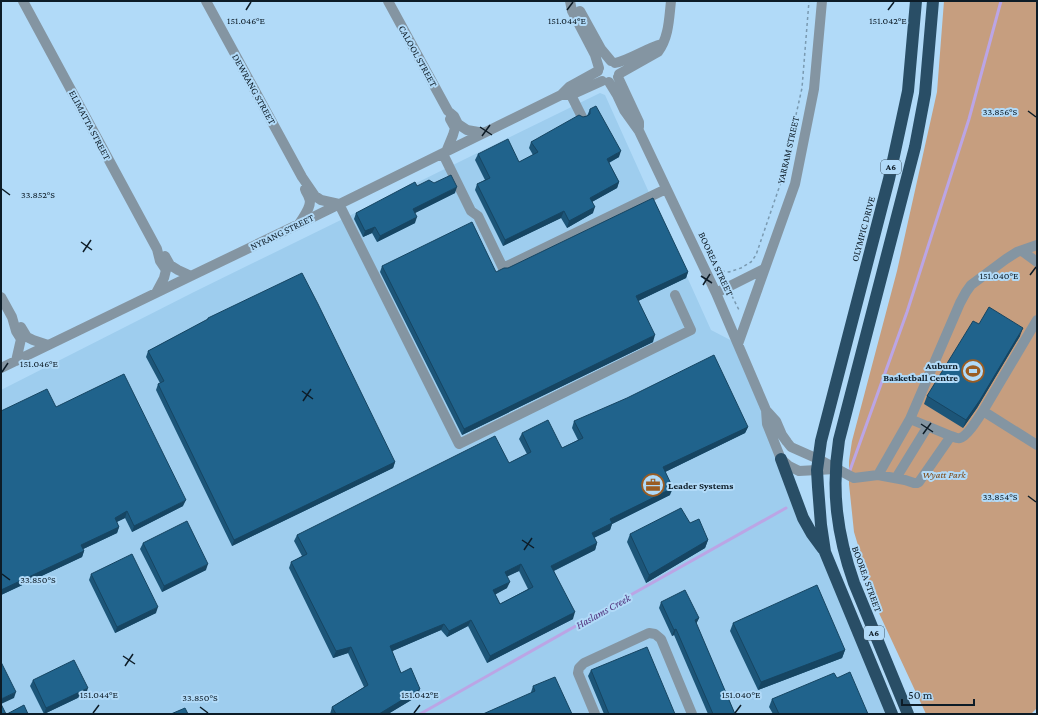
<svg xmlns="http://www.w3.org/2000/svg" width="1038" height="715" viewBox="0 0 1038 715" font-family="'Crimson Pro',serif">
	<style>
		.built { fill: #9ecdee }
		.green { fill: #c69e7f }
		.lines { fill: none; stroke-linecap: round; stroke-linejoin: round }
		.stream { stroke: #bba5e5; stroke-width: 3 }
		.path { stroke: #7a9ab1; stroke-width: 1.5; stroke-dasharray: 3 3; stroke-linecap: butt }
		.minor { stroke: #8495a2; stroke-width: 10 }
		.highway { stroke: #294e66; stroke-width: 12 }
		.wall { fill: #1c5578; fill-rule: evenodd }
		.shaded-wall { fill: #164562 }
		.building { fill: #20638c; stroke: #164562; fill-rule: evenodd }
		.ticks { fill: none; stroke: #0d1c27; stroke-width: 1.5 }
		.labels { text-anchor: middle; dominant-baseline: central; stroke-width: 4; stroke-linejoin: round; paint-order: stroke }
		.shield { fill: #b1daf8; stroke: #3e5566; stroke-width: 1 }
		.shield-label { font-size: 9px; font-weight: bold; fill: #0d1c27 }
		.street-label { font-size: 10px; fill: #0d1c27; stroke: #b1daf8 }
		.poi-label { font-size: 10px; font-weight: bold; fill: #0d1c27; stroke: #b1daf8; text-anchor: end }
		.park-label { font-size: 10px; font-style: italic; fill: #7d4711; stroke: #b1daf8 }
		.water-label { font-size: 11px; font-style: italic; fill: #51327d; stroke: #b1daf8 }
		.ticks-label { font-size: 10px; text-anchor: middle; fill: #0d1c27; stroke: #b1daf8; stroke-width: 4; stroke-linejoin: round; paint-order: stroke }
	</style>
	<rect width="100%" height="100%" fill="#b1daf8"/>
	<path class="built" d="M600 93 605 95 711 330 738 344 812 534 892 714H1V390L194 292Z"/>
	<path class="green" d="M944 1H1037V708L1031 714H926L878 611 854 532 849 484V461L852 441 897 271 937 92Z"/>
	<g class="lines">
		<path class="stream" d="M849 473 907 312 969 119 1001 1
			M420 714 627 597 786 508"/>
		<path class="path" d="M724 277 722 271 729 272 741 268 751 262 756 255 781 182 802 88 809 1
			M732 296 739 310"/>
		<path class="minor" d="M23 1 157 249 160 261 166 270 164 278 156 293
			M206 1 302 177 315 196 321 200 339 204
			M388 1 448 111 454 116 458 124 467 130 484 133
			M570 1 572 11 595 55 599 68
			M580 11 601 49 611 61
			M615 63C632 59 646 48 662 44
			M619 74 658 52C669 37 669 19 671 1
			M618 77 639 122V127
			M609 82 617 95 624 110 639 131 716 293 766 410 767 424 781 459 789 466 799 471 835 469
			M561 95H571L602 81
			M571 95 582 117
			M446 152 453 135 455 128 450 119
			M443 154 471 211 478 216 503 268 666 189
			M339 204 459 444 691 330 675 295
			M299 224C303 217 313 206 309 198 308 194 306 193 305 189
			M1022 251 1037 262
			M165 256 170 265 178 270 191 276
			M716 293 764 269
			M1 297 12 317 16 331 21 339 16 361
			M1037 320 983 411 1037 445
			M21 327 27 337 33 340 48 345
			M738 344 795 184 814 89 822 1
			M1 368 191 276 299 224 561 95 569 87 598 71
			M766 410 776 421 782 435 787 442 791 447 818 459 854 478 878 475 910 419 960 303 966 292 971 285 1006 259 1017 252 1037 245
			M951 436C954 437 958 439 960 438 967 437 979 417 983 411
			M878 475 905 480 914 483H917L919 482 951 436 910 419
			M896 478 928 426
			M595 714 578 673 579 668 584 663 649 633 655 634 661 639 692 714"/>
		<path class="highway" d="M781 459 803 518 812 534 823 549
			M892 714 825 552 821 525 818 487 817 470 821 441 889 179 908 91 916 1
			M908 714 854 583C837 535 831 490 839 440L915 147 925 94 933 1"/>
	</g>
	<path class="wall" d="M590 109 619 157 609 163 619 182 617 188 592 202 593 213 567 228 561 218 503 246 475 190 477 184 485 180 475 160 478 154 519 162 533 155 529 148 531 142 583 117 587 116Z
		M434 183 455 193 415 213V223L377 242 372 233 363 237 354 219 356 213 417 186Z
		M382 266 496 272H688L686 278 638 301 653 342 462 435 380 272Z
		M208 318 395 462 393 468 232 546 156 390 158 384 160 383 146 357 148 351 207 320Z
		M979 324 1020 336 977 408 963 428 924 404 927 396Z
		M56 407 183 506 132 532 125 518 117 522 119 527 117 533 83 549 84 551 82 557 1 595V411Z
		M574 421 748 427 745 433 665 472 670 495 612 524 610 530 594 538 597 543 595 550 554 571 573 619 487 663 468 626 447 637 441 630 392 651 401 673 418 696 388 714H330L332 707 364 687 348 653 333 658 289 568 291 562 302 556 294 541 297 535 509 463 527 454 519 439 522 433 562 448 578 440 572 428ZM519 571 528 589 500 604 495 594 507 588V576Z
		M690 523 708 540 705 548 646 583 627 542 630 534Z
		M143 543 206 570 162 592 140 549Z
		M91 574 156 613 115 633 89 580Z
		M661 602 699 618 696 624 735 714H708L674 635 672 636 659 608Z
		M733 623 845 650 842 658 758 690 730 631Z
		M591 670 675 714H604L588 676Z
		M837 678 868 714H773L769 707 772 699Z
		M33 680 86 694 44 714 30 686Z
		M533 686 572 714 531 693V692Z"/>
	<path class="shaded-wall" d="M621 151 619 157 604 165 607 159Z
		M619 182 617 188 588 204 590 198Z
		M457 187 455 193 411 215 413 209Z
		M595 207 593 213 567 228 569 221Z
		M564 211 561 218 503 246 505 240Z
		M417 217 415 223 377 242 380 236Z
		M375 227 372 233 363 237 365 231Z
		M688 272 686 278 634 303 636 296Z
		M1023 328 1020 336 977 408 963 428 966 420Z
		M655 335 653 342 462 435 464 429Z
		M748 427 745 433 661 474 663 467Z
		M395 462 393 468 232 546 234 540Z
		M673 488 670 495 612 524 610 530 589 540 592 533 610 519Z
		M186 500 183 506 132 532 134 526Z
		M127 511 125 518 112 524 115 518Z
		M119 527 117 533 79 551 81 545Z
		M708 540 705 548 646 583 649 575Z
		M597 543 595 550 549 573 551 566Z
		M84 551 82 557 1 595V590Z
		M208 564 206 570 162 592 164 586Z
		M521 564 519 571 502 579 505 572Z
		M510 582 507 588 491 597 493 590Z
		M158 607 156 613 115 633 117 627Z
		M575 612 573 619 487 663 490 656Z
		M699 618 696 624 695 620Z
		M471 620 468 626 447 637 449 631Z
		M444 624 441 630 388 653 390 646Z
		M676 629 674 635 672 636 674 630Z
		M351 647 348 653 333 658 336 651Z
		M845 650 842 658 758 690 761 682Z
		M88 688 86 694 44 714 46 708Z
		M420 689 418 696 388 714H379Z
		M16 692 14 698 1 704V699Z"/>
	<path class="building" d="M596 106 621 151 607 159 619 182 590 198 595 207 569 221 564 211 505 240 477 184 490 178 478 154 508 139 519 162 538 152 531 142 579 115 583 117 587 116 590 114V109Z
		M451 175 457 187 413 209 417 217 380 236 375 227 365 231 356 213 415 182 417 186 429 180 434 183Z
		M653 198 688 272 636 296 655 335 464 429 382 266 472 222 496 272 504 268H508Z
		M302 273 318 304 395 462 234 540 158 384 164 381 148 351 208 319V318Z
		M989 307 1023 328 980 400 966 420 927 396 973 321 979 324Z
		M714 355 748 427 663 467 673 488 610 519 612 523 592 533 597 543 551 566 575 612 490 656 471 620 449 631 444 624 390 646 401 673 411 668 420 689 379 714H336L332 707 368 685 351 647 336 651 291 562 307 554 297 535 495 436 509 463 531 452 522 433 548 420 562 448 583 438 574 421 627 398ZM521 564 533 587 500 604 493 590 510 582 505 572Z
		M124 374 186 500 134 526 127 511 115 518 119 527 81 545 84 551 1 590V411L47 389 56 407Z
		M681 508 690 523 699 519 708 540 649 575 630 534Z
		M187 521 208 564 164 586 143 543Z
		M132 554 158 607 117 627 91 574Z
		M817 585 845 650 761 682 733 623Z
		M685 590 699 618 695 620 735 714H713L676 629 674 630 661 602Z
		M647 647 675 714H609L591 670Z
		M74 660 88 688 46 708 33 680Z
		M1 662 16 692 1 699Z
		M850 672 868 714H779L772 699 834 673 837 678Z
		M555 677 572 714H483L535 691 533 686Z
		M1 704 6 714H1Z
		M24 705 28 714H7Z
		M185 708 188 714H171Z"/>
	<path class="ticks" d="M246 10 251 2M567 10 573 2M888 10 894 2M1028 111 1036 117M480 127 492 135M482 136 490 125M2 189 10 195M81 242 92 250M83 252 91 240M1030 275 1036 267M701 276 712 283M703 285 710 274M2 372 8 363M302 391 313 399M303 401 311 389M921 424 933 432M923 434 931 423M1028 496 1036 502M522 540 534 548M524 550 532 538M2 574 10 580M123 656 135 664M125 666 133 654M200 707 208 713M93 713 99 705M414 713 420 705M735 713 741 705"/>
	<defs>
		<g id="stadium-ring" transform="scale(1.15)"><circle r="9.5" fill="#b1daf8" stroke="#9a5c22" stroke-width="1.5"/><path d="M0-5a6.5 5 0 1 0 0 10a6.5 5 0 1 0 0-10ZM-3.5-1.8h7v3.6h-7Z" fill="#9a5c22"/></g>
		<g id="office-ring" transform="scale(1.15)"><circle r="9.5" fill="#b1daf8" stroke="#9a5c22" stroke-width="1.5"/><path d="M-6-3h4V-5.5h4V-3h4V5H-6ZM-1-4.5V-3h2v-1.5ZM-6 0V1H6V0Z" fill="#9a5c22"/></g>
	</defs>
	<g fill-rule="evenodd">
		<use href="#stadium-ring" x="973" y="371"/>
		<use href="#office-ring" x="653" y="485"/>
	</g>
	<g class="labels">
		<g class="shield">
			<rect x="881" y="160" width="20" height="14" rx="3"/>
			<rect x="864" y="626" width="20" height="14" rx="3"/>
		</g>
		<g class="shield-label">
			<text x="891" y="167">A6</text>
			<text x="874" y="633">A6</text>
		</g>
		<g class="street-label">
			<text transform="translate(418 56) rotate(61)">CALOOL STREET</text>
			<text transform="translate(254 89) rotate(61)">DEWRANG STREET</text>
			<text transform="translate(90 125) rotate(62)">ELIMATTA STREET</text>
			<text transform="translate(788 150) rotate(-77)">YARRAM STREET</text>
			<text transform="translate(863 229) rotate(-75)">OLYMPIC DRIVE</text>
			<text transform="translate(282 232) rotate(-26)">NYRANG STREET</text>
			<text transform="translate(716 264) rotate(65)">BOOREA STREET</text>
			<text transform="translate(867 579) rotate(70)">BOOREA STREET</text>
		</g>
		<g class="poi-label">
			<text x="958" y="365">Auburn<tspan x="958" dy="12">Basketball Centre</tspan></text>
			<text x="668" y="485" text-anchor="start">Leader Systems</text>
		</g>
		<g class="park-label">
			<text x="944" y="474">Wyatt Park</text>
		</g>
		<g class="water-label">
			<text transform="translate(603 611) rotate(-29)">Haslams Creek</text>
		</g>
	</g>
	<g class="ticks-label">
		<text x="246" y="24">151.046°E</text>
		<text x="567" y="24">151.044°E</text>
		<text x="888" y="24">151.042°E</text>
		<text x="1000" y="115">33.856°S</text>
		<text x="38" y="198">33.852°S</text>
		<text x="999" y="279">151.040°E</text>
		<text x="39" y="367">151.046°E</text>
		<text x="1000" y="500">33.854°S</text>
		<text x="38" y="583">33.850°S</text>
		<text x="99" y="698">151.044°E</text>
		<text x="420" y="698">151.042°E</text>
		<text x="741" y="698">151.040°E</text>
		<text x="200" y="701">33.850°S</text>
	</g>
	<rect width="1038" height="715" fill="none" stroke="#0d1c27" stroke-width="4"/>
	<path d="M902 699v6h72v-6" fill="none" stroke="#0d1c27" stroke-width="2"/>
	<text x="908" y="699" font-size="12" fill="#0d1c27" stroke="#b1daf8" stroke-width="3" paint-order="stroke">50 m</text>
</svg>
